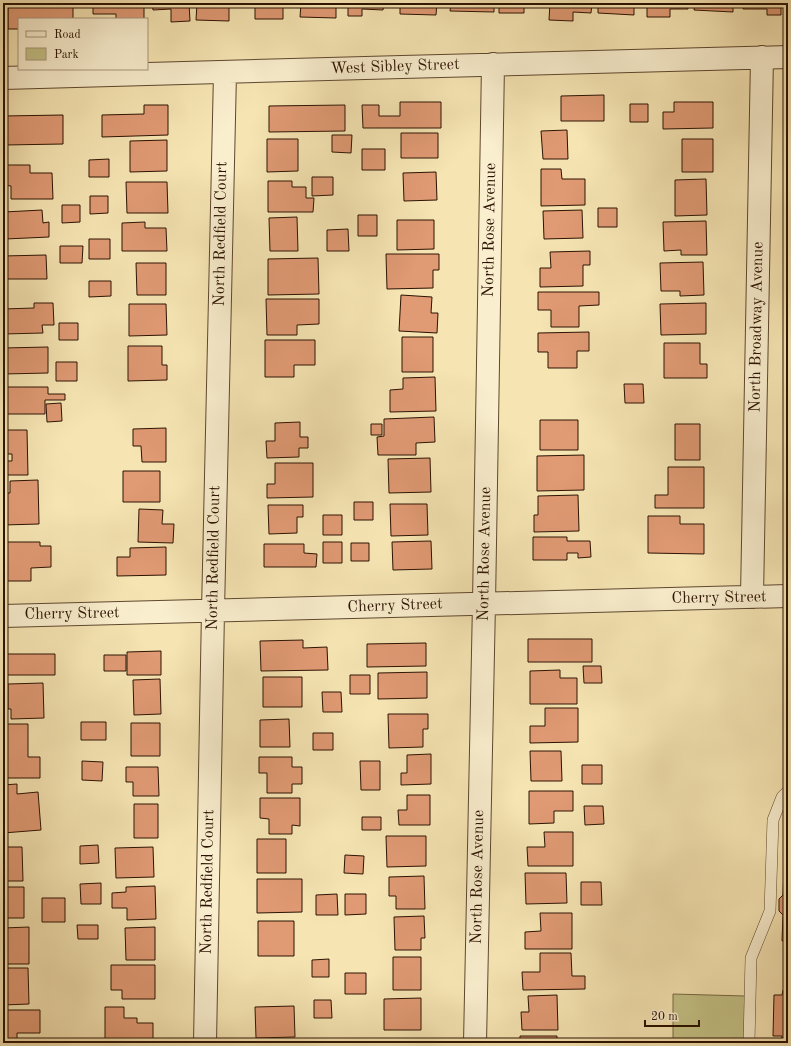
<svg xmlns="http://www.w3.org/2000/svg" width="791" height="1046" viewBox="0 0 791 1046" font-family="'Old Standard TT',serif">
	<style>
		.green { fill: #c4c287; stroke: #786a44 }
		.building { fill: #e09a74; stroke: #2c1202 }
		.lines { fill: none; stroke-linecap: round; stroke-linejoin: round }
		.service-casing { stroke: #5e472e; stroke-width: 12 }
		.minor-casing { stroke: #5e472e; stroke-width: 24 }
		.service { stroke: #f9eece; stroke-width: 11 }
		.minor { stroke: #f9eece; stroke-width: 22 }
		.labels { text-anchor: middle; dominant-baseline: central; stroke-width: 3.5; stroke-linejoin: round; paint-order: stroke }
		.street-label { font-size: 16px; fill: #2c1202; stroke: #f9eece }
	</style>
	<rect width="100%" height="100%" fill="#f6e5b3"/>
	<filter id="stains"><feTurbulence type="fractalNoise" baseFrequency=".005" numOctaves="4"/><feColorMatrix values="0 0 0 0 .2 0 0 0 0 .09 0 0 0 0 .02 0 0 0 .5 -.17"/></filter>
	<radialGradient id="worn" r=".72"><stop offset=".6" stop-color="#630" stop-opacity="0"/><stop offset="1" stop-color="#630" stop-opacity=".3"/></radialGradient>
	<path class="green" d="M673 994 745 996 744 1043H673Z"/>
	<path class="building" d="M8 3H73V19H19V29H8Z
		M93 3H144V19H116V14H93Z
		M152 3H189L190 21 171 22V9L153 10Z
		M197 3H237V6H229V21L196 20Z
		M255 3H283V19H255Z
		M301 3H336V18L300 17Z
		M348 3H384L383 10 362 9V16H348Z
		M400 3H437L436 15 400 14Z
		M451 3H494V12L450 11Z
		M499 3H524V13H499Z
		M550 3H592L591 13 573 12V21L549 20Z
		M598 3H634V15L598 13Z
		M647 3H688V9H670V17H647Z
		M695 3H733V12L694 10Z
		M743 3H781V15H767V9H743Z
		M604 95V121H561V96Z
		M400 102H441V128H363L362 105H379V116H400Z
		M674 102H713V128L663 129V112H674Z
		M630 104H648V122H630Z
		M144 105H168V135L102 137V115L144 114Z
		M345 105V131L269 132V106Z
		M63 115V144L4 145 3 116Z
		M567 130 568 159H543L541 131Z
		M401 133H438V158H401Z
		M332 135H352L351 153 332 152Z
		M267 139H298V171L267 172Z
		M682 139H713V172H682Z
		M167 140V171L130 172V141Z
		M362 149H385V170H362Z
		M109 159V177H89V160Z
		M3 165H30V173H52L53 199H11V186L4 185Z
		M541 169H561L562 179H585V205L541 206Z
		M436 172 437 200 404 201 403 173Z
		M312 177H333V195L312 196Z
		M706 179 707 215 675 216V180Z
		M268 181H292V187H306V198H314L313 212H268Z
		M126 182H167L168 213H127Z
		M90 196H108V213L90 214Z
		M62 205H80V222L62 223Z
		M598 208H617V227H598Z
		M42 210 43 223 49 222V237L5 239 4 212Z
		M582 210 583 238 544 239 543 211Z
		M358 215H377V236H358Z
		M297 217 298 251H270L269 218Z
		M397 220H434V249L397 250Z
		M706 221 707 255H681V250L664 251 663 222Z
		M145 222V228H166L167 251H122V223Z
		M348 229 349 251H327V230Z
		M89 239H110V259H89Z
		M60 246H83L82 263H60Z
		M590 251V265H583V286L540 287V268H551L550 252Z
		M386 254H439V270H433V288L387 289Z
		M46 255 47 279H3V256Z
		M318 258 319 294 268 295V259Z
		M703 262 704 295 680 296V291H661L660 263Z
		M136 263H166V295H137Z
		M89 281H111V296L89 297Z
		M538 292H599V305L579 306V327H551V310H538Z
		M401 295 432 297 431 313H438L437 333 399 331Z
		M266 299H319V324L297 325V335H267Z
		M34 303H53L54 325H42L43 333 3 334V309L34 308Z
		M706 303V334L661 335 660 304Z
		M129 304H166L167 335 129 336Z
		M59 323H78V340H59Z
		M589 332V351H577V368H548V352H538V333Z
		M402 337H433V372H402Z
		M265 340H315V365H294V377H265Z
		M664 343H700V364H707V378H664Z
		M128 346H162V365H167V380L128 381Z
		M48 347V373L3 374V348Z
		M56 362H77V381H56Z
		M435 377 436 411 390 412V390L403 389V378Z
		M624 384H643L644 403H625Z
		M3 387H48V394H65V400H45V414H3Z
		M61 403 62 421 47 422 46 404Z
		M434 417 435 442 416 443V455H378L377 437 384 436V419Z
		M540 420H578V450H540Z
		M300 422V437H308V448H299V457L267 458 266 441H275V423Z
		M371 424H382V435H371Z
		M675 424H700V460H675Z
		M166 428V462H142L141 446H133V429Z
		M3 430H27L28 475H3V461H12V454H3Z
		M584 455V490L537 491V456Z
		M430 458 431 492 389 493 388 459Z
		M275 463H313V497L267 498V484H275Z
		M668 467H704V508H655V495H668Z
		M123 471H160V502H123Z
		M38 480 39 524 3 525V493H10V481Z
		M578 495 579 531 534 532V515H538V496Z
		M354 502H373V520H354Z
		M390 504H427L428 535 391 536Z
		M268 505H303V517H297V533L269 534Z
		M139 509 163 510 162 524H174L173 543 138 542Z
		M323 515H342V535H323Z
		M648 516H680V524H704V554L648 553Z
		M533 537H567V541H590L591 557 578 558V553H567V560H533Z
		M431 541 432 569 393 570 392 542Z
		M4 542H40V546H51V567L31 568V581H4Z
		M323 542H342V563H323Z
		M351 543H369V561H351Z
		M264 544H304V553L317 554 316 567H264Z
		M166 547V575L117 576V557H130V548Z
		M528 639H592V662H528Z
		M303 640V648L327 647 328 670 261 671 260 641Z
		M426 643V666L367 667V644Z
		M161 651V675H127V652Z
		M3 654H55V675H3Z
		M104 655H126V671H104Z
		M583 666H601L602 683H584Z
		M560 670V678H577V704H530V671Z
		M427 672V698L378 699V673Z
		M350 675H370V694H350Z
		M263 677H302V707H263Z
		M160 679 161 714 134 715 133 680Z
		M43 683 44 718 11 719V709H8V684Z
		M322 692H341L342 712H323Z
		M545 708H578V742L530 743V726H545Z
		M388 714H428V729H423V747L389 748Z
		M289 719 290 747H260V720Z
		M81 722H106V740H81Z
		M131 723H160V756H131Z
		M3 724H28V757H40V778H3Z
		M313 733H333V750H313Z
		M530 751H561L562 781H531Z
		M431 754V784L401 785V773H407V755Z
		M259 757H292V767H302V784H292V793H267V773H259Z
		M82 761 103 762 102 781 82 780Z
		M360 761H380V790H361Z
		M582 765H602V784H582Z
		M126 767H158L159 796H133V782H126Z
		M17 784V794L38 792 41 830 3 833V785Z
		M529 791H573V811H554V823L529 824Z
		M407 795H430V825H399L398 810H407Z
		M260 798H300V826L292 825V834H269V819L260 818Z
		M134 804H158V838H134Z
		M584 806H603L604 824 585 825Z
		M362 817H381V830H362Z
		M544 832H573V866H528L527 847H545Z
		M386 836H426V866L387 867Z
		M257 839H286V873H257Z
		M98 845 99 863 80 864V846Z
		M3 847H22L23 881H3Z
		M153 847 154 877 116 878 115 848Z
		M345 855 364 856 363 874 344 873Z
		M784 869H788V984H786L787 941H782L783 915 779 911V899L783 895Z
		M525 873H566L567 903 526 904Z
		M424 876 425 909H396V896H389V877Z
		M257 879H302V912L257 913Z
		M581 882H601L602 905H581Z
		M101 883V904H81L80 884Z
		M155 886 156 919 127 920V908H112V893L126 892V887Z
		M3 887H24V918H3Z
		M337 894 338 915H316V895Z
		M345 894H366V914L345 915Z
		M42 898H65V922H42Z
		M540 913H572V949H525V932L541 931Z
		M424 916 425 938H421V950H395L394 917Z
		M258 921H294V956H258Z
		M77 925H98V939H78Z
		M29 927V964H3V928Z
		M155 927V960H126L125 928Z
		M540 953H571L572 976H585V989L523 990 522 972H540Z
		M393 957H421V990H393Z
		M329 959V977H312V960Z
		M111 965H155V999H122V990H111Z
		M3 968H28L29 1004 3 1005Z
		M345 973H366V994H345Z
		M783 990H788V1043L781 1042 782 1036H773L774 995H782Z
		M557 995 558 1030H522L521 1012H529L528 996Z
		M421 998V1030H384V999Z
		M314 1000H331L332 1018H314Z
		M294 1006 295 1037 256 1038 255 1007Z
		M105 1007H124V1018H137V1023H153V1042H105Z
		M3 1010H40V1033H17V1043H3Z
		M520 1036H557V1043H520Z
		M419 1039V1043H382V1040Z"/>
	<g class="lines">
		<g class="service-casing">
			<path id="service" d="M749 1043 751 958 770 911 773 820 782 797 788 791"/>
		</g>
		<g class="minor-casing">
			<path id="minor" d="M3 78C265 72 526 62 788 57
				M752 597 762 57
				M3 616 788 596
				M205 1043 213 611 225 73
				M475 1043 484 603 493 64"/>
		</g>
		<use href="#service" class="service"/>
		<use href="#minor" class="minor"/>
	</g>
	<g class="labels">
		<g class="street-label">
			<text transform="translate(395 67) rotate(-2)">West Sibley Street</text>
			<text transform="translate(490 230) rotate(-89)">North Rose Avenue</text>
			<text transform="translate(221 234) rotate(-89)">North Redfield Court</text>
			<text transform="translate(757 327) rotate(-89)">North Broadway Avenue</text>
			<text transform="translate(485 554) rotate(-89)">North Rose Avenue</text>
			<text transform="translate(214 558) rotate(-89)">North Redfield Court</text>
			<text transform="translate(719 598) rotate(-1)">Cherry Street</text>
			<text transform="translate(395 606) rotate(-2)">Cherry Street</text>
			<text transform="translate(72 614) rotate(-1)">Cherry Street</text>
			<text transform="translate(478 877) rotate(-89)">North Rose Avenue</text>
			<text transform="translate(208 882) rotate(-89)">North Redfield Court</text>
		</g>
	</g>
	<rect width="791" height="1046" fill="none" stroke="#f6e5b3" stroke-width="16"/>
	<rect x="4" y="4" width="783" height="1038" fill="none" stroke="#2c1202" stroke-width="2"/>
	<rect x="8" y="8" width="775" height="1030" fill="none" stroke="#2c1202"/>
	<rect x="18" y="18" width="130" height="52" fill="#f9eece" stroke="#a7967c"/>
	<rect x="26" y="31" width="20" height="6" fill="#f9eece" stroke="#a7967c"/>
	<text x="54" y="38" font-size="12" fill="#2c1202">Road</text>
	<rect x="26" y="48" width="20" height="12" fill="#c4c287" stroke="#a7967c"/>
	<text x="54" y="58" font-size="12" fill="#2c1202">Park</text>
	<path d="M645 1020v6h54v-6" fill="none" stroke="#2c1202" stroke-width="2"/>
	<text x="651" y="1020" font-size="12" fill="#2c1202" stroke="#f9eece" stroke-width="3" paint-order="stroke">20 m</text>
	<rect width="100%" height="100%" filter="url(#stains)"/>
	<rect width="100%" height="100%" fill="url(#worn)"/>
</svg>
